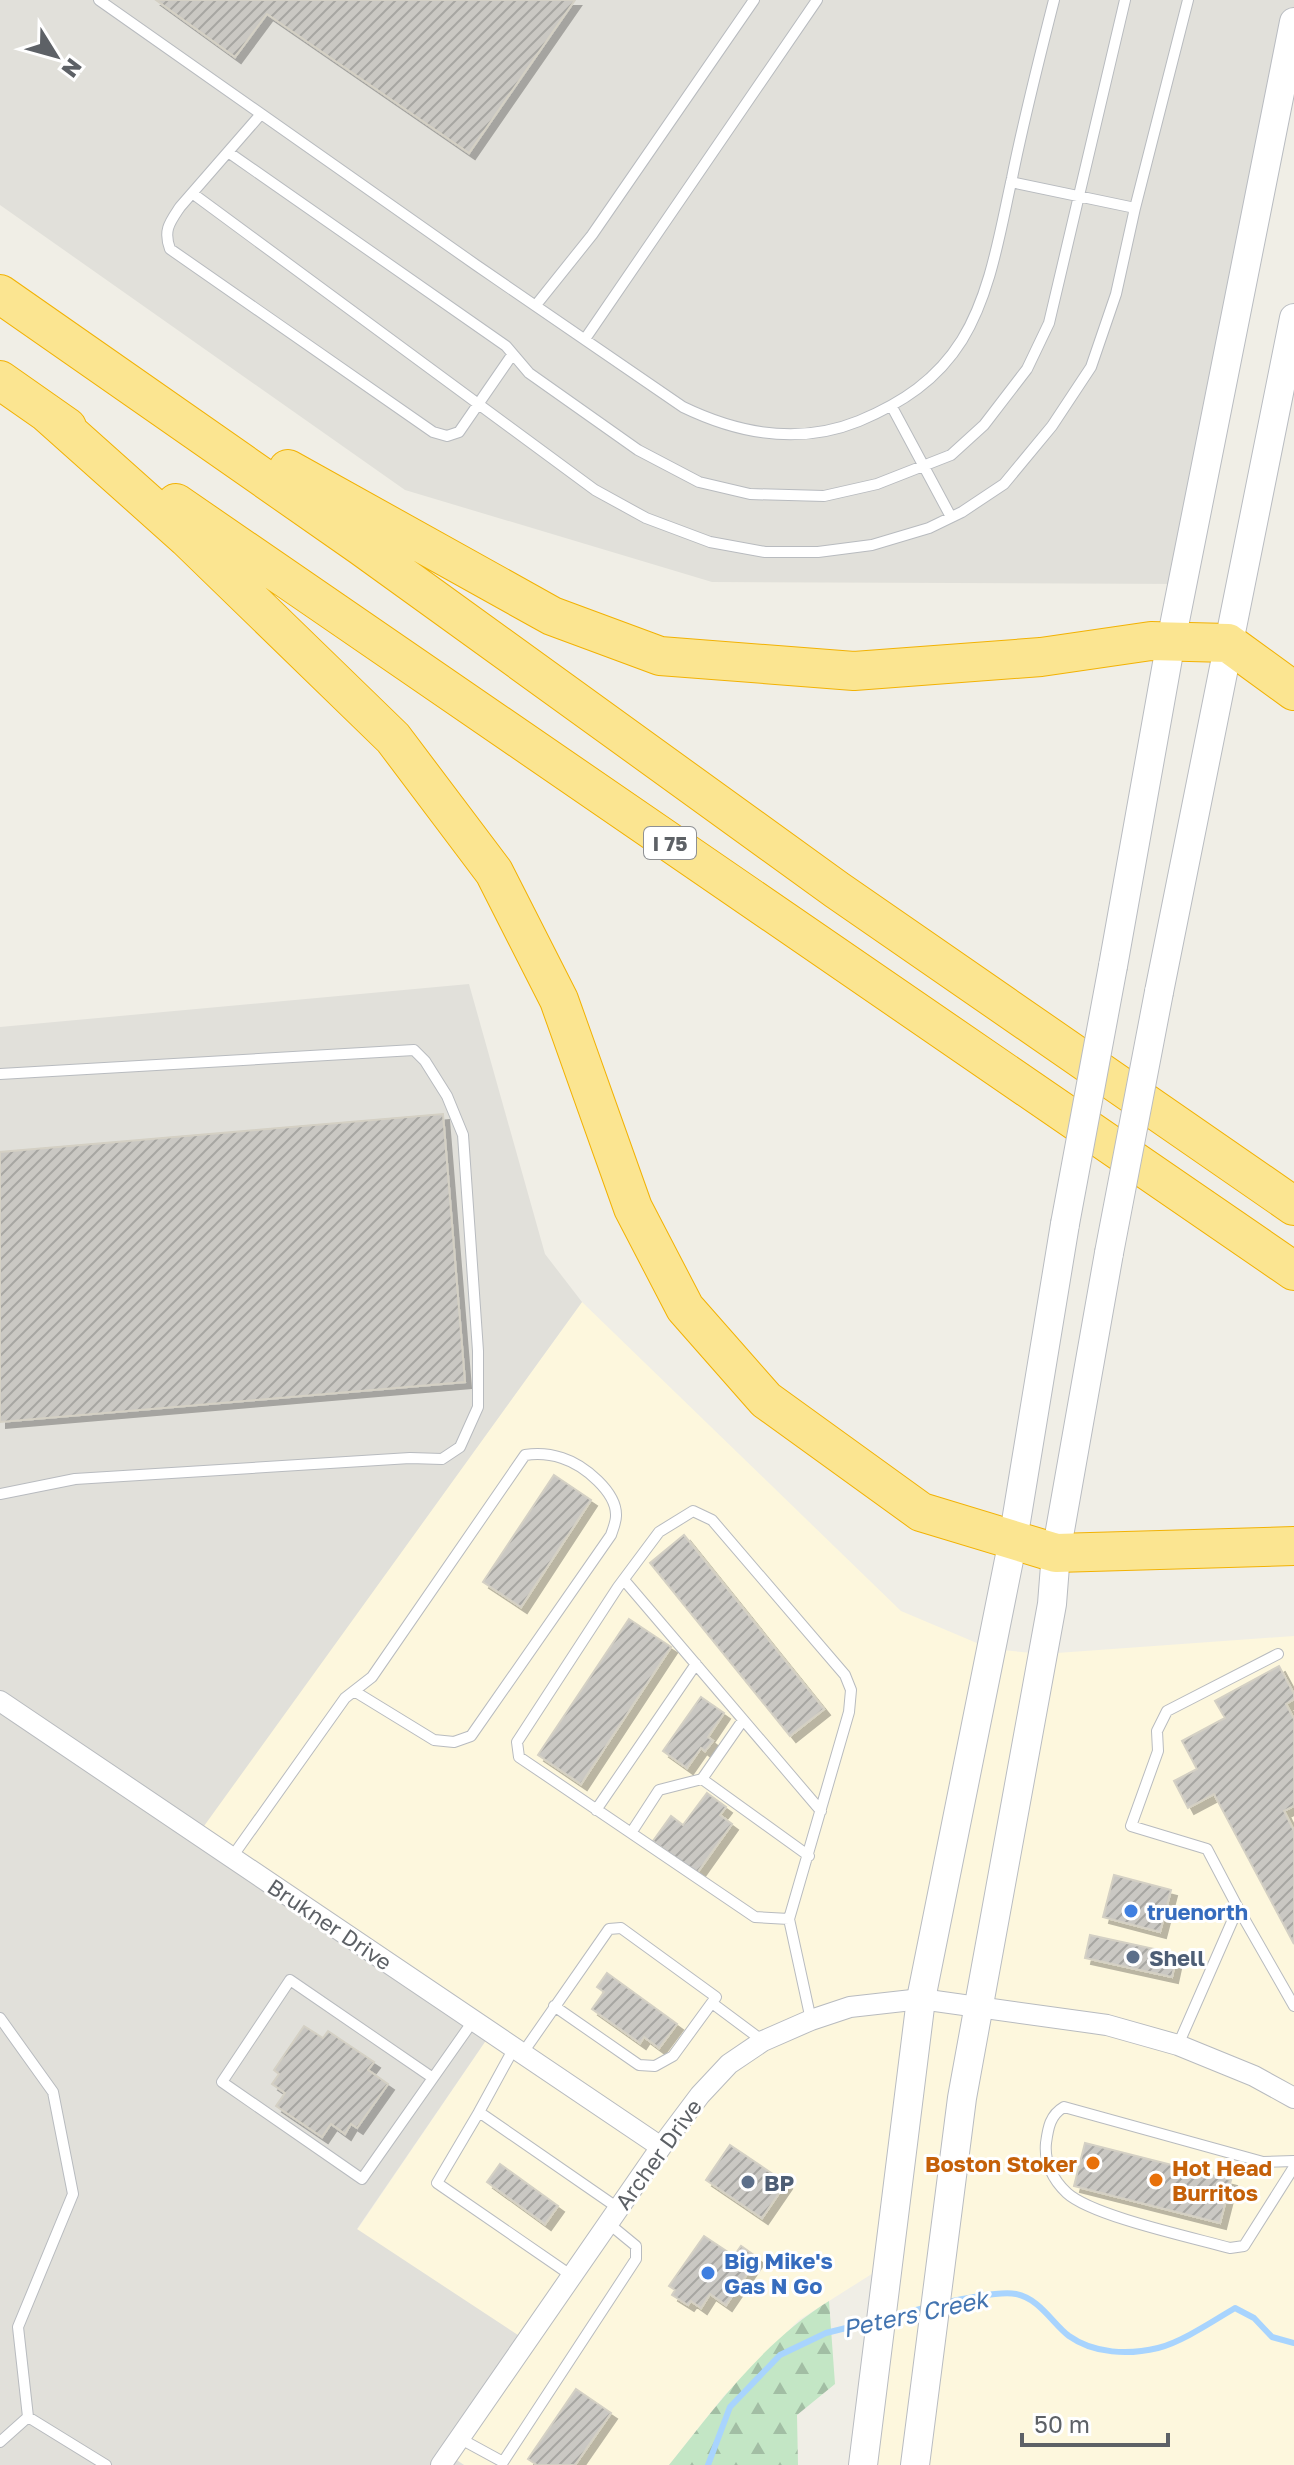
<svg xmlns="http://www.w3.org/2000/svg" width="1294" height="2465" viewBox="0 0 1294 2465" font-family="'Golos Text',sans-serif">
	<style>
		.commercial { fill: #fdf7dd }
		.industrial { fill: #e1e0da }
		.forest { fill: url(#forest-firs) }
		.lines { fill: none; stroke-linecap: round; stroke-linejoin: round }
		.stream { stroke: #a8d4fe; stroke-width: 6 }
		.building { fill: url(#building-hatch); stroke: #d4d0c4; stroke-width: 2; filter: url(#shadow) }
		.service-casing { stroke: #b8bbbf; stroke-width: 12 }
		.minor-casing { stroke: #b8bbbf; stroke-width: 22 }
		.secondary-casing { stroke: #b9bcc1; stroke-width: 30 }
		.motorway-casing { stroke: #f2b204; stroke-width: 40 }
		.service { stroke: #fff; stroke-width: 10 }
		.minor { stroke: #fff; stroke-width: 20 }
		.secondary { stroke: #fff; stroke-width: 28 }
		.motorway { stroke: #fbe591; stroke-width: 38 }
		.secondary-bridge-casing { stroke: #b9bcc1; stroke-width: 30; stroke-linecap: butt }
		.secondary-bridge { stroke: #fff; stroke-width: 28 }
		.shop-dot { fill: #3f7fe0; stroke: #fff; stroke-width: 3 }
		.service-dot { fill: #5c6f8a; stroke: #fff; stroke-width: 3 }
		.food-dot { fill: #e8710a; stroke: #fff; stroke-width: 3 }
		.labels { text-anchor: middle; dominant-baseline: central; stroke-width: 6; stroke-linejoin: round; paint-order: stroke }
		.shield { fill: #fff; stroke: #8e9094; stroke-width: 2 }
		.shield-label { font-size: 20px; font-weight: bold; fill: #5d6166 }
		.shop-label { font-size: 22px; font-weight: bold; fill: #366cbe; stroke: #fff; text-anchor: start }
		.street-label { font-size: 22px; fill: #5d6166; stroke: #fff }
		.service-label { font-size: 22px; font-weight: bold; fill: #4e5e75; stroke: #fff; text-anchor: start }
		.food-label { font-size: 22px; font-weight: bold; fill: #c56008; stroke: #fff; text-anchor: end }
		.water-label { font-size: 24px; font-style: italic; fill: #4374b0; stroke: #fff }
	</style>
	<defs>
		<pattern id="forest-firs" width="22" height="20" patternUnits="userSpaceOnUse" patternTransform="scale(2)"><rect width="22" height="20" fill="#c3e6c5"/><path d="M5 1l3.5 6h-7zM16 11l3.5 6h-7z" fill="#a2bea4"/></pattern>
		<pattern id="building-hatch" width="6" height="6" patternUnits="userSpaceOnUse" patternTransform="scale(2)"><rect width="6" height="6" fill="#cac8c3"/><path d="M-1 1l2-2M0 6l6-6M5 7l2-2" fill="none" stroke="#a7a6a2"/></pattern>
		<filter id="shadow"><feDropShadow dx="6" dy="6" stdDeviation="0" flood-color="#0004"/></filter>
	</defs>
	<rect width="100%" height="100%" fill="#f0eee6"/>
	<path class="commercial" d="M582 1302 901 1611 991 1649 1043 1654 1294 1636V2465H863L886 2265 799 2320 723 2397 669 2465H464L448 2454 526 2341 357 2230 491 2033 198 1833Z"/>
	<path class="industrial" d="M0 0H1294V22L1182 584 712 582 405 490 0 205Z
		M469 984 545 1254 582 1302 199 1833 491 2033 357 2229 527 2341 449 2455 464 2465H0V1027Z"/>
	<path class="forest" d="M829 2301 835 2384 797 2415 798 2465H669C716 2406 764 2341 829 2301Z"/>
	<g class="lines">
		<path class="stream" d="M943 2303C960 2299 1000 2291 1016 2294 1040 2299 1052 2323 1069 2336 1094 2354 1129 2355 1158 2348 1182 2342 1213 2321 1235 2308L1254 2318 1272 2337 1294 2343
			M889 2317 928 2307
			M708 2465 730 2407 780 2355 826 2333 874 2321"/>
	</g>
	<path class="building" d="M156 0H575L469 153 267 14 235 57Z
		M443 1114 465 1382 0 1422V1152Z
		M554 1475 591 1500 521 1607 483 1582Z
		M684 1535 824 1709 790 1736 650 1563Z
		M629 1619 671 1647 581 1784 538 1755Z
		M1279 1666 1294 1694V1699L1286 1704 1294 1719V1806L1284 1811 1294 1831V1944L1214 1794 1188 1808 1174 1781 1197 1769 1182 1741 1225 1718 1215 1701Z
		M701 1697 724 1713 708 1737 713 1741 705 1751 701 1748 687 1768 663 1751Z
		M707 1793 726 1807 720 1815 732 1824 697 1873 653 1841 671 1816 683 1825Z
		M1114 1875 1171 1890 1160 1932 1103 1917Z
		M1090 1935 1177 1954 1172 1977 1085 1958Z
		M607 1973 677 2024 659 2048 644 2037 640 2043 592 2009 604 1992 597 1987Z
		M304 2026 323 2038 328 2031 374 2062 368 2070 388 2084 357 2128 351 2124 345 2134 331 2124 322 2137 276 2106 285 2093 272 2084 279 2074 274 2070Z
		M1085 2143 1231 2180 1220 2223 1074 2186Z
		M730 2145 786 2183 762 2218 706 2180Z
		M500 2164 558 2206 545 2224 487 2182Z
		M704 2236 734 2256 741 2246 758 2258 726 2305 710 2294 701 2308 691 2301 688 2305 672 2295 675 2290 669 2286Z
		M576 2389 611 2413 575 2465H537L528 2459Z"/>
	<g class="lines">
		<g class="service-casing">
			<path id="service" d="M99 0 476 265 683 407C739 434 800 445 859 421 902 403 937 380 962 340 991 293 1000 231 1012 178 1024 118 1039 59 1054 0
				M261 114 180 207C170 222 163 230 170 249L433 432 447 436 459 432 512 355
				M228 152 506 346 529 373 638 450 699 482 750 494 824 496 877 484 951 455 984 425 1027 369 1049 323 1125 0
				M1011 182 1135 208
				M192 193 595 490 646 518 710 542 765 552H818L872 545 929 528 962 512 1004 484 1052 426 1091 367 1116 294 1135 208 1188 0
				M536 305 592 235 754 0
				M585 339 817 0
				M892 407 951 517
				M0 1074 414 1050 425 1061 447 1096 463 1135 478 1351V1407L460 1447 442 1459 410 1458 75 1479 0 1494
				M624 1580 821 1811
				M702 1779 809 1856
				M596 1810 696 1664
				M631 1833 659 1790 702 1779 743 1720
				M232 1857 345 1698 372 1677 525 1455C538 1453 550 1454 562 1458 584 1465 617 1492 616 1516 616 1522 613 1529 611 1535L471 1736 454 1742 434 1740 354 1691
				M1238 1908 1207 1849 1131 1826 1158 1751 1157 1731 1167 1711 1278 1654
				M789 1919 755 1917 519 1757 517 1742 618 1587 659 1532 693 1511 712 1520 845 1675 851 1690 849 1712 789 1919 811 2020
				M712 2003 763 2041
				M0 2018 53 2092 73 2194 18 2327 28 2417 106 2465
				M1178 2045 1238 1908 1294 2006
				M514 2048 479 2112 618 2208
				M522 2054 609 1929 621 1928 716 1997 673 2056 655 2066 639 2065 554 2006
				M433 2078 290 1980 222 2082 362 2179 473 2021
				M479 2112 437 2183 572 2276
				M1294 2161 1263 2162 1064 2107C1050 2115 1048 2128 1046 2143 1044 2162 1053 2180 1067 2193 1092 2216 1194 2238 1230 2248L1244 2246 1294 2167
				M459 2438 503 2462 636 2259V2246L608 2223
				M0 2442 28 2417"/>
		</g>
		<g class="minor-casing">
			<path id="minor" d="M0 1701 661 2147
				M441 2465 661 2147 700 2095 729 2064 763 2041 811 2020 850 2007 921 1999 1107 2025 1178 2045 1254 2076 1294 2098"/>
		</g>
		<g class="secondary-casing">
			<path id="secondary" d="M1113 966 1171 641 1294 22
				M1159 992 1294 318
				M863 2465 921 1999 1013 1540 1065 1224
				M915 2465 962 2098 1052 1604 1056 1553 1109 1253"/>
		</g>
		<g class="motorway-casing">
			<path id="motorway" d="M0 294 361 546 837 890 1294 1206
				M0 380 67 427
				M47 413 187 538 393 738 494 872 559 1000 633 1208 685 1308 766 1400 921 1512 1056 1553 1294 1546
				M288 469 552 616 660 656 854 671 1041 657 1151 641 1228 643 1294 691
				M176 503 1294 1271"/>
		</g>
		<use href="#service" class="service"/>
		<use href="#minor" class="minor"/>
		<use href="#secondary" class="secondary"/>
		<use href="#motorway" class="motorway"/>
		<g class="secondary-bridge-casing">
			<path id="secondary-bridge" d="M1065 1224 1113 966
				M1109 1253 1159 992"/>
		</g>
		<use href="#secondary-bridge" class="secondary-bridge"/>
	</g>
	<g class="shop-dot">
		<circle cx="1131" cy="1911" r="8"/>
		<circle cx="708" cy="2273" r="8"/>
	</g>
	<g class="service-dot">
		<circle cx="1133" cy="1957" r="8"/>
		<circle cx="748" cy="2182" r="8"/>
	</g>
	<g class="food-dot">
		<circle cx="1093" cy="2163" r="8"/>
		<circle cx="1156" cy="2180" r="8"/>
	</g>
	<g class="labels">
		<rect class="shield" x="644" y="827" width="52" height="32" rx="6"/>
		<g class="shield-label">
			<text x="670" y="843">I 75</text>
		</g>
		<g class="shop-label">
			<text x="1147" y="1911">truenorth</text>
			<text x="724" y="2260">Big Mike's<tspan x="724" dy="25">Gas N Go</tspan></text>
		</g>
		<g class="street-label">
			<text transform="translate(330 1924) rotate(34)">Brukner Drive</text>
			<text transform="translate(658 2154) rotate(-54)">Archer Drive</text>
		</g>
		<g class="service-label">
			<text x="1149" y="1957">Shell</text>
			<text x="764" y="2182">BP</text>
		</g>
		<g class="food-label">
			<text x="1077" y="2163">Boston Stoker</text>
			<text x="1172" y="2167" text-anchor="start">Hot Head<tspan x="1172" dy="25">Burritos</tspan></text>
		</g>
		<g class="water-label">
			<text transform="translate(915 2313) rotate(-12)">Peters Creek</text>
		</g>
	</g>
	<g transform="translate(56 56) rotate(127)" stroke="#ffffff" stroke-width="6" paint-order="stroke">
	<path d="M0-6L14 30L0 20L-14 30Z" fill="#5d6166"/>
	<text y="-12" font-size="22" font-weight="bold" text-anchor="middle" fill="#5d6166">N</text>
	</g>
	<path d="M1022 2433v12h146v-12" fill="none" stroke="#5d6166" stroke-width="4"/>
	<text x="1034" y="2433" font-size="24" fill="#5d6166" stroke="#ffffff" stroke-width="6" paint-order="stroke">50 m</text>
</svg>
